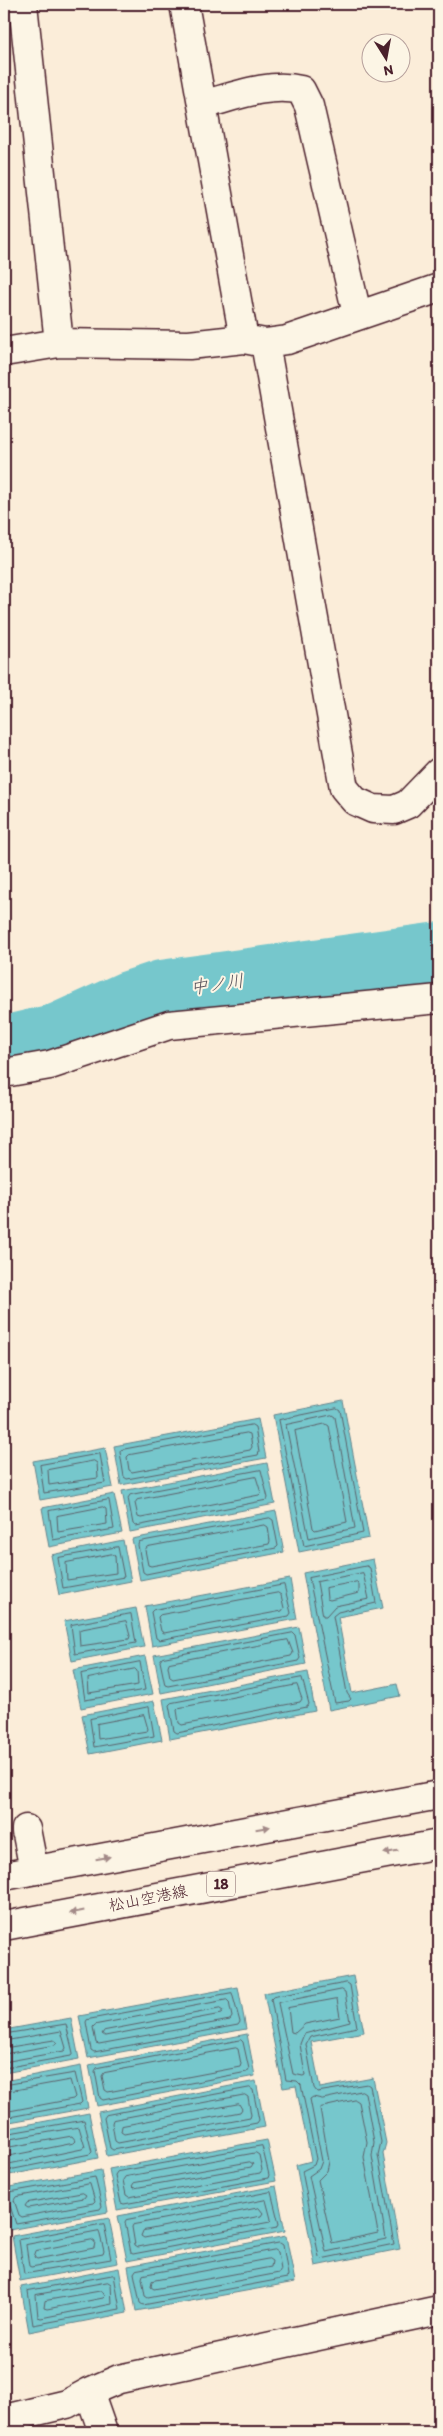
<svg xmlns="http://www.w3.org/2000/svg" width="443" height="2436" viewBox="0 0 443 2436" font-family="Itim,'Klee One',sans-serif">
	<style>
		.water { fill: #76c7cc; stroke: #64848c }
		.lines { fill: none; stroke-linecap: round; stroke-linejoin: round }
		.shore { stroke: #5c626b; stroke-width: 1 }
		.river { stroke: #76c7cc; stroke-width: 62 }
		.minor-casing { stroke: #4a1f2b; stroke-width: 31 }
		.major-casing { stroke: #4a1f2b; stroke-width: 31 }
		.minor { stroke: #fcf5e5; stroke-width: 28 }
		.major { stroke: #fcf5e5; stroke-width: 28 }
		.oneway { fill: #a38a88 }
		.labels { text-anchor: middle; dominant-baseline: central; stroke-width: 4; stroke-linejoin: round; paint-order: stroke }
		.shield { fill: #fcf5e5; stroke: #7f5f63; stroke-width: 1 }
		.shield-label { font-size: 15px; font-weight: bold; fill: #4a1f2b }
		.street-label { font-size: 16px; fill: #4a1f2b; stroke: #fcf5e5 }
		.water-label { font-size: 18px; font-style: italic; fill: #57515b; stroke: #fcf5e5 }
	</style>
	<rect width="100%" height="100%" fill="#fbedd9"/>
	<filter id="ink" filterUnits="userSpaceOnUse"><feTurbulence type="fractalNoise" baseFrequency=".02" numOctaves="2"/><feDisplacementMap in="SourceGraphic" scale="10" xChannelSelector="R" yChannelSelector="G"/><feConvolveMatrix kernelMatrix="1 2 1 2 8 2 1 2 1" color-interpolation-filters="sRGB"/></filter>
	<g filter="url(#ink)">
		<path class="water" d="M343 1401 369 1538 299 1552 273 1415Z
			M258 1419 266 1458 121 1485 114 1446Z
			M105 1448 113 1487 40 1500 33 1461Z
			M267 1463 275 1504 130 1532 122 1491Z
			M114 1494 122 1533 49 1547 42 1508Z
			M276 1511 284 1552 140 1580 132 1539Z
			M123 1540 131 1581 59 1595 51 1555Z
			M373 1559 383 1608 338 1617 352 1693 397 1684 400 1696 329 1710 303 1573Z
			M290 1579 297 1619 152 1646 145 1606Z
			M136 1608 144 1647 72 1661 64 1621Z
			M299 1627 306 1664 161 1693 154 1655Z
			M145 1656 153 1694 81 1708 73 1670Z
			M308 1672 315 1711 170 1739 163 1699Z
			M154 1701 162 1740 90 1754 82 1715Z
			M353 1976 364 2032 311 2042 320 2088 373 2078 386 2143 383 2154 400 2249 315 2266 296 2165 311 2161 296 2086 283 2088 264 1993Z
			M238 1987 246 2029 88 2058 79 2016Z
			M71 2018 79 2059 4 2073V2030Z
			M247 2034 255 2076 97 2106 89 2065Z
			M81 2066 88 2108 4 2123V2081Z
			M256 2081 265 2127 107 2156 98 2112Z
			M89 2113 98 2158 4 2176V2129Z
			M267 2140 276 2181 117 2210 109 2169Z
			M101 2170 108 2212 10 2230 4 2188Z
			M276 2186 285 2231 127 2261 118 2216Z
			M109 2218 118 2263 20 2281 12 2236Z
			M286 2236 295 2282 136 2311 128 2266Z
			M119 2268 127 2313 29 2332 21 2287Z"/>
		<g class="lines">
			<path class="shore" d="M337 1408 340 1410 363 1533 304 1546 279 1420Z
				M332 1415 335 1417 355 1528 309 1538 286 1425Z
				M326 1424 329 1426 347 1522 315 1530 313 1528 295 1431Z
				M252 1425 255 1427 259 1452 258 1455 127 1479 124 1477 120 1452 121 1450Z
				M247 1433 250 1434 252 1447 250 1450 132 1472 129 1470 127 1457 129 1455Z
				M100 1454 105 1483 44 1493 40 1465Z
				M94 1461 97 1463 98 1478 49 1485 48 1470Z
				M261 1470 268 1498 267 1500 136 1526 133 1524 128 1498 130 1495Z
				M256 1477 261 1493 259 1495 141 1518 138 1517 135 1503 137 1500Z
				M109 1500 114 1529 53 1540 49 1511Z
				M103 1507 106 1509 107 1524 58 1532 57 1516Z
				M270 1518 273 1520 278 1546 276 1548 146 1574 143 1572 138 1545 139 1542Z
				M265 1525 268 1527 270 1541 269 1544 151 1566 148 1565 145 1550 147 1547Z
				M118 1547 124 1577 63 1588 58 1558Z
				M112 1554 115 1556 116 1573 67 1580 66 1563Z
				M367 1566 370 1568 376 1603 338 1612 333 1616 347 1693 351 1699 349 1701 335 1703 309 1578Z
				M363 1573 369 1599 335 1606 326 1616H323L317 1582Z
				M357 1582 359 1584V1593L330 1600 327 1599 326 1588Z
				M284 1585 291 1613 289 1616 159 1640 156 1638 151 1612 153 1610Z
				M278 1593 281 1595 284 1608 282 1611 164 1633 161 1631 158 1617 160 1615Z
				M131 1614 136 1643 75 1654 71 1625Z
				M126 1621 130 1636 129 1639 80 1646 79 1630Z
				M293 1633 295 1635 300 1658 298 1661 168 1686 165 1685 160 1661 162 1658Z
				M288 1640 293 1653 291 1656 173 1679 170 1677 168 1666 169 1663Z
				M140 1662 145 1690 85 1700 81 1674Z
				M135 1669 137 1671 138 1685 89 1693 88 1679Z
				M302 1678 309 1704 307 1707 177 1733 174 1731 169 1705 171 1703Z
				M297 1685 302 1699 300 1702 182 1725 179 1723 177 1710 179 1708Z
				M149 1707 154 1736 94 1747 90 1719Z
				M144 1715 148 1729 147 1731 98 1739 97 1724Z
				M347 1983 350 1985 357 2027 310 2037 306 2044 314 2088 317 2092 367 2084 370 2086 381 2142 378 2155 394 2244 321 2259 319 2257 302 2171 314 2165 316 2159 301 2085 297 2081 286 2080 271 1999 273 1997Z
				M342 1990 345 1992 350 2022 304 2034 300 2044 305 2075 303 2076 293 2074 278 2003Z
				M232 1993 240 2022 238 2025 94 2052 91 2050 86 2022 87 2020Z
				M337 1999 340 2017 305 2024 295 2033 291 2032 288 2008Z
				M227 2000 229 2002 232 2017 230 2020 99 2044 96 2043 93 2027 95 2025Z
				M220 2009 223 2011 221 2014 105 2036 102 2034 104 2031Z
				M4 2034 66 2024 73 2053 71 2056 4 2068
				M241 2040 243 2042 249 2069 247 2072 103 2100 100 2098 95 2071 97 2068Z
				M4 2041 61 2031 66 2048 64 2051 4 2062
				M4 2048 54 2040 57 2042 55 2045 4 2054
				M236 2048 238 2049 241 2064 240 2067 108 2092 105 2090 102 2076 104 2073Z
				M4 2085 75 2073 82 2102 80 2104 4 2118
				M250 2088 253 2090 259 2120 257 2123 113 2150 110 2148 104 2118 106 2115Z
				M362 2091 365 2093 374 2142 372 2156 386 2239 326 2252 309 2176 319 2169 322 2161 310 2099 313 2097 322 2099Z
				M4 2092 70 2080 75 2097 73 2099 4 2112
				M245 2095 248 2097 251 2115 250 2118 118 2143 115 2141 112 2123 113 2120Z
				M356 2100 359 2102 367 2142 364 2157 378 2233 332 2243 318 2180 327 2171 329 2162 320 2108Z
				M239 2104 242 2109 240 2112 124 2134 121 2132 122 2126Z
				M4 2134 84 2120 92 2152 90 2154 4 2171
				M4 2140 79 2127 85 2147 82 2149 4 2165
				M262 2146 269 2175 268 2178 124 2204 121 2203 115 2175 117 2172Z
				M4 2148 72 2136 76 2141 74 2143 4 2157
				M256 2153 259 2155 262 2170 260 2173 129 2197 126 2195 123 2180 125 2177Z
				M250 2162 253 2164 251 2167 134 2188 132 2186 134 2183Z
				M90 2184 95 2201 93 2203 22 2217 19 2215 14 2200 16 2197Z
				M271 2192 279 2224 277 2227 133 2254 131 2253 125 2222 126 2220Z
				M4 2193 95 2177 102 2206 100 2209 16 2224 10 2206 4 2203
				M83 2193 86 2195 84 2198 28 2208 25 2206 27 2203Z
				M266 2200 271 2219 270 2222 138 2247 135 2245 132 2227 133 2225Z
				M259 2208 263 2213 261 2216 144 2238 141 2236 143 2231Z
				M104 2224 111 2259 24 2274 19 2240Z
				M99 2231 104 2251 103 2254 31 2267 29 2266 26 2245Z
				M92 2240 95 2242 94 2248 37 2259 34 2257 36 2251Z
				M280 2243 283 2245 288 2275 287 2278 143 2305 140 2303 134 2273 136 2270Z
				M275 2250 278 2252 281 2270 279 2273 148 2298 145 2296 142 2278 143 2275Z
				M269 2259 272 2261 271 2267 154 2289 151 2287 152 2281Z
				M114 2275 120 2309 33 2325 28 2291Z
				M108 2282 111 2284 112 2304 41 2318 38 2317 36 2295Z
				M102 2291 105 2296 103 2298 47 2309 44 2308 45 2301Z"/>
			<path class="river" d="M4 1047 59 1034 129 1002 162 991 439 953"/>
			<g class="minor-casing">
				<path id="minor" d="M23 4 59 343
					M184 4 244 339
					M202 105C233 97 269 82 301 90L309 106 357 314
					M265 343 344 788 355 801 373 809 394 810 408 804 439 772
					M4 352 59 343 189 345 244 339 265 343 287 340 439 288
					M4 1073 50 1065 169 1025 439 999
					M26 1832V1829L34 1870
					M4 2419 67 2404 89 2392
					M103 2432 89 2392 119 2379 439 2310"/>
			</g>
			<g class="major-casing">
				<path id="major" d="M4 1876 439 1795
					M4 1926 439 1844"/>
			</g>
			<use href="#minor" class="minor"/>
			<use href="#major" class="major"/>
		</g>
		<defs><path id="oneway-solid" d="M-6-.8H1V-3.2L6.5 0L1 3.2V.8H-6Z" transform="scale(1.25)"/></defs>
		<g class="oneway">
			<use href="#oneway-solid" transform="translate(263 1828) rotate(-10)"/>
			<use href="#oneway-solid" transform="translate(391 1852) rotate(169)"/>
			<use href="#oneway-solid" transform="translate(103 1858) rotate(-10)"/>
			<use href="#oneway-solid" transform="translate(77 1912) rotate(169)"/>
		</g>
	</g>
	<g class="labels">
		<rect class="shield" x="207" y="1871.5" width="28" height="25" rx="4"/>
		<g class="shield-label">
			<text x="221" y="1884">18</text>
		</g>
		<g class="street-label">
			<text transform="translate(148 1898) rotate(-11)">松山空港線</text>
		</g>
		<g class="water-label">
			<text transform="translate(217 984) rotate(-8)">中ノ川</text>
		</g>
	</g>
	<rect width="443" height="2436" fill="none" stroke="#fcf5e5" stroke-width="20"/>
	<rect x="10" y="10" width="423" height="2416" fill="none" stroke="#4a1f2b" stroke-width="2" filter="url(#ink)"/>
	<g transform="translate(386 58) rotate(169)"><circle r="24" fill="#fcf5e5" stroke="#b59f9b"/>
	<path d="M0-4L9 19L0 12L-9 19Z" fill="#4a1f2b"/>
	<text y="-8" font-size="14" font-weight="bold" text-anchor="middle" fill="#4a1f2b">N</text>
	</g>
</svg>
